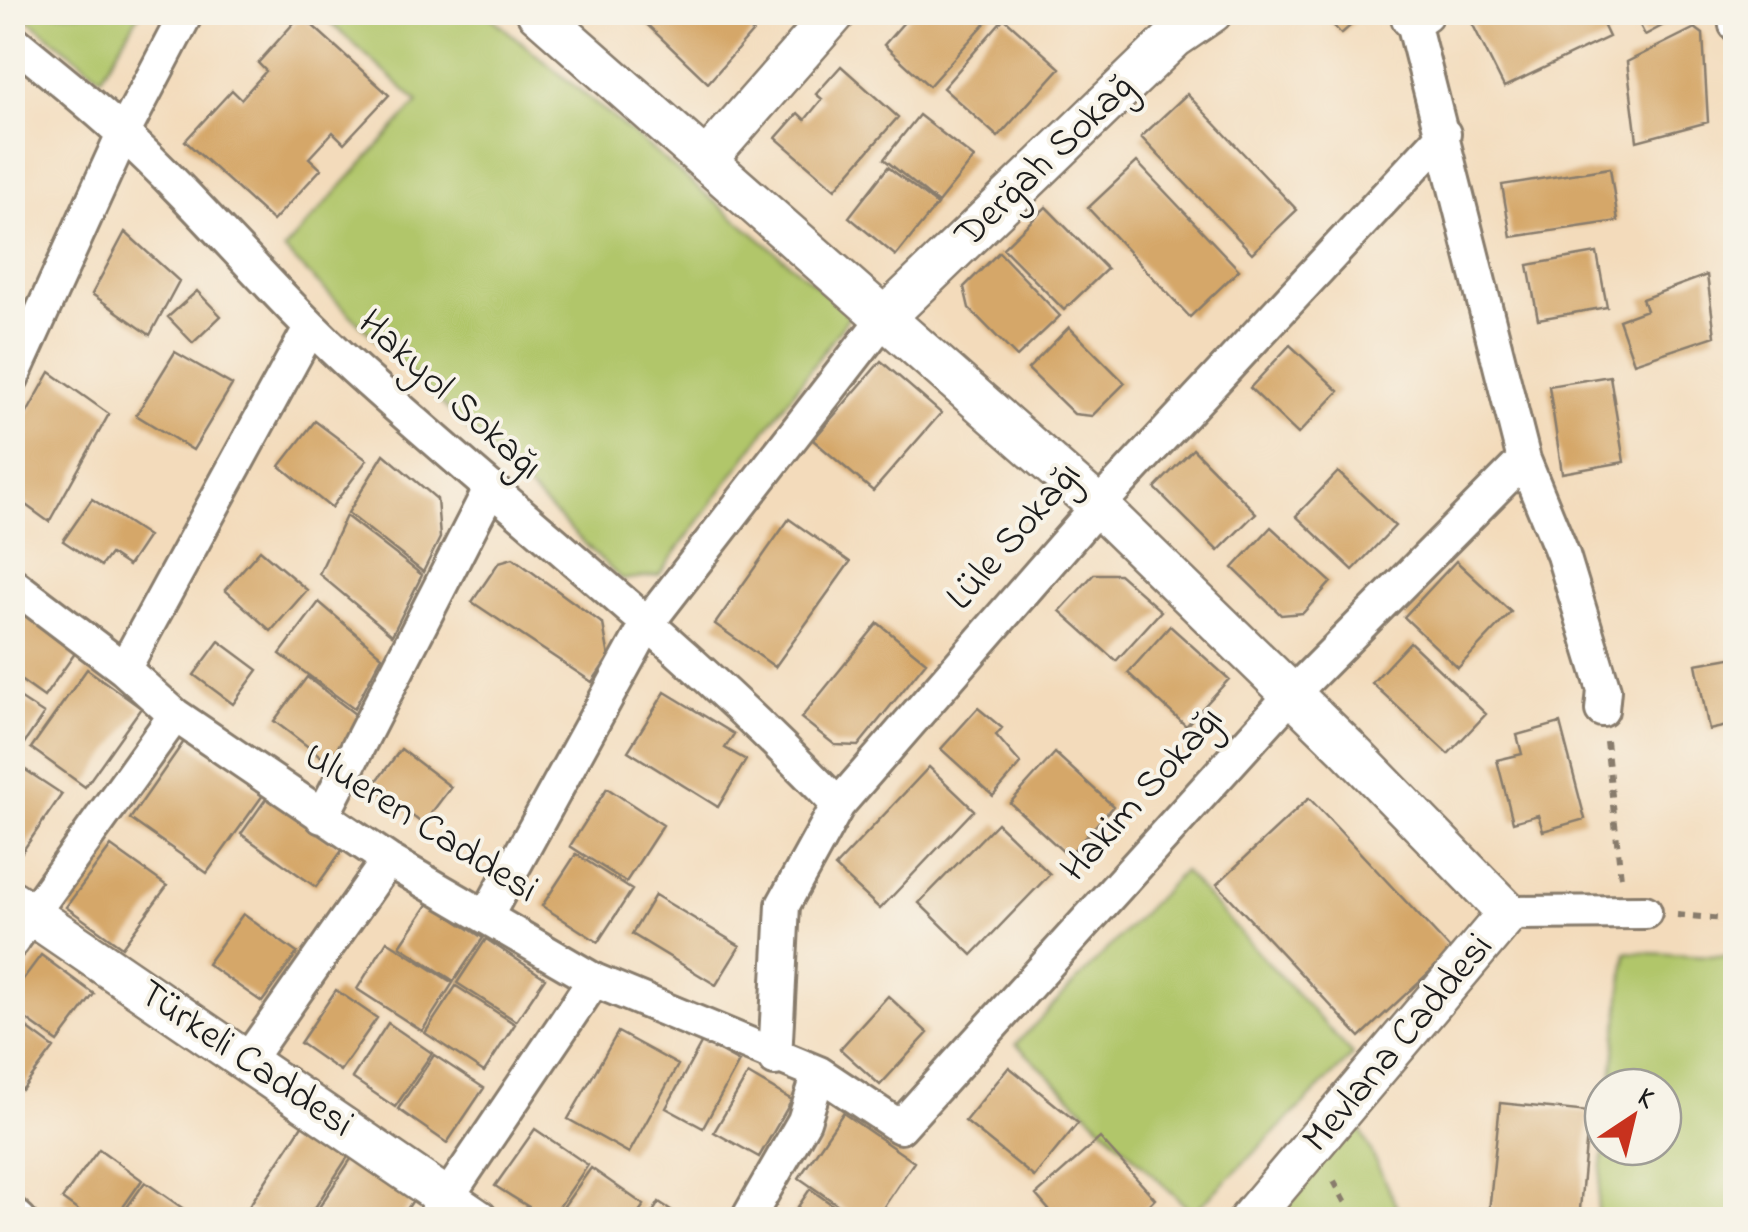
<svg xmlns="http://www.w3.org/2000/svg" width="1748" height="1232" viewBox="0 0 1748 1232" font-family="'Indie Flower',sans-serif">
	<style>
		.green { fill: #b1c66a; stroke: #667143; stroke-width: 2.5 }
		.building { fill: #d5a769 }
		.lines { fill: none; stroke-linecap: round; stroke-linejoin: round }
		.minor-casing { stroke: #887c6c; stroke-width: 38 }
		.tertiary-casing { stroke: #887c6c; stroke-width: 45 }
		.path { stroke: #887c6c; stroke-width: 6; stroke-dasharray: 8 8; stroke-linecap: butt }
		.minor { stroke: #fff; stroke-width: 32 }
		.tertiary { stroke: #fff; stroke-width: 40 }
		.labels { text-anchor: middle; dominant-baseline: central; stroke-width: 8; stroke-linejoin: round; paint-order: stroke }
		.street-label { font-size: 40px; fill: #1c1c1c; stroke: #f7f3e8 }
	</style>
	<rect width="100%" height="100%" fill="#f7f3e8"/>
	<filter id="ink" filterUnits="userSpaceOnUse"><feTurbulence type="fractalNoise" baseFrequency=".01" numOctaves="2"/><feDisplacementMap in="SourceGraphic" scale="20" xChannelSelector="R" yChannelSelector="G"/><feConvolveMatrix kernelMatrix="1 2 1 2 8 2 1 2 1" color-interpolation-filters="sRGB"/></filter>
	<filter id="wash" filterUnits="userSpaceOnUse"><feTurbulence type="fractalNoise" baseFrequency=".0048" numOctaves="4" result="noise"/><feDisplacementMap in="SourceGraphic" scale="40" xChannelSelector="R" yChannelSelector="G"/><feGaussianBlur stdDeviation="2.25" result="paint"/><feColorMatrix in="noise" values="0 0 0 0 0 0 0 0 0 0 0 0 0 0 0 0 0 1.4 0 .05"/><feComposite in="paint" operator="in"/></filter>
	<g filter="url(#wash)">
		<rect width="100%" height="100%" fill="#f3dbbb"/>
		<path class="green" d="M20 13H140L101 77Z
			M320 13H486L851 314 659 575 622 580 284 250 418 102Z
			M1183 871 1353 1055 1193 1213 1016 1044Z
			M1626 952 1735 957V1219H1596L1604 1147H1663V1087H1611Z
			M1356 1119 1400 1214 1436 1219 1268 1220Z"/>
		<g id="blocks">
			<path class="building" d="M634 12H741L757 27 708 83Z
				M913 12H995L929 86 884 45Z
				M1322 12H1366L1341 34Z
				M1494 12H1597L1609 37 1504 87 1472 23Z
				M1633 12H1688L1645 35Z
				M301 15 389 95 344 143 333 132 309 158 321 169 273 221 185 141 232 90 241 99 266 71 258 63Z
				M1004 18 1060 68 998 137 943 88Z
				M1695 28 1703 34 1708 122 1637 141 1627 62Z
				M841 66 898 117 835 189 776 138 798 113 805 120 822 99 816 94Z
				M1187 94 1297 210 1252 253 1141 137Z
				M919 115 974 158 938 203 884 159Z
				M1137 162 1239 270 1190 317 1088 208Z
				M888 167 937 205 896 256 849 217Z
				M1610 168 1618 221 1511 237 1502 185Z
				M1046 207 1107 269 1064 310 1003 248Z
				M125 232 179 281 150 335 92 294Z
				M999 252 1060 316 1017 357 969 308 964 287Z
				M1597 253 1607 307 1538 319 1528 265Z
				M1707 275 1715 336 1634 363 1619 320 1646 310 1642 299Z
				M197 291 221 316 193 343 168 317Z
				M1069 327 1125 383 1092 416 1074 414 1028 369Z
				M1290 345 1339 391 1298 434 1250 388Z
				M175 352 232 385 193 450 136 415Z
				M881 361 941 413 873 491 813 440Z
				M50 372 109 414 49 522 12 495V440Z
				M1610 376 1624 462 1562 473 1549 386Z
				M315 421 367 460 331 508 280 466Z
				M1193 449 1256 513 1218 551 1155 488Z
				M384 454 437 499 440 538 423 572 348 513Z
				M1338 472 1395 526 1353 570 1296 516Z
				M92 499 148 536 128 566 110 554 101 566 63 541Z
				M346 516 422 575 392 635 319 574Z
				M789 519 850 562 775 667 715 624Z
				M1271 527 1331 582 1303 613 1281 615 1233 568Z
				M260 550 307 590 271 631 225 590Z
				M513 558 603 624 609 657 592 682 472 602 499 562Z
				M1456 561 1511 612 1458 668 1404 617Z
				M1094 574H1119L1161 611 1116 661 1060 611Z
				M319 602 382 656 354 709 280 654Z
				M18 607 78 649 44 697 12 674V615Z
				M878 623 926 662 858 746 835 745 801 718Z
				M1170 626 1229 679 1186 726 1128 673Z
				M219 641 258 670 233 704 194 675Z
				M1410 642 1486 714 1448 754 1372 683Z
				M1736 657V724L1709 730 1696 664Z
				M87 669 141 708 85 787 31 748Z
				M307 677 364 721 331 764 274 721Z
				M665 692 734 734 725 748 746 760 718 807 628 751Z
				M12 693 44 714 12 761Z
				M978 708 1002 728 996 735 1021 764 993 796 941 749Z
				M1560 723 1585 819 1543 831 1538 815 1513 822 1497 760 1522 754 1517 735Z
				M185 740 263 795 207 873 130 819Z
				M401 749 451 787 423 824 373 786Z
				M1055 753 1113 806 1068 856 1010 803Z
				M12 761 62 794 22 852 12 846Z
				M929 767 974 810 880 909 835 867Z
				M607 788 663 825 626 882 570 846Z
				M268 796 343 849 316 887 241 834Z
				M1309 798 1452 951 1360 1037 1217 884Z
				M997 823 1050 874 972 955 919 903Z
				M111 846 167 886 122 947 66 907Z
				M576 854 632 890 598 942 542 906Z
				M655 895 740 946 716 985 632 934Z
				M429 903 483 938 454 981 400 946Z
				M243 914 297 953 262 1002 207 964Z
				M486 939 545 978 516 1021 457 983Z
				M387 941 453 983 422 1031 357 989Z
				M41 955 94 994 58 1042 12 1009V994Z
				M456 986 515 1024 484 1072 425 1033Z
				M336 990 377 1018 340 1071 300 1043Z
				M888 996 928 1033 880 1085 840 1049Z
				M12 1017 54 1048 22 1090 12 1082Z
				M388 1023 432 1053 395 1107 352 1078Z
				M618 1032 678 1065 629 1153 568 1119Z
				M702 1042 739 1062 703 1128 666 1108Z
				M434 1055 484 1088 447 1143 398 1109Z
				M1009 1067 1078 1123 1034 1177 965 1121Z
				M748 1074 792 1100 759 1157 714 1132Z
				M1500 1103 1589 1112 1579 1220 1489 1212Z
				M843 1113 914 1162 875 1220H860L799 1178Z
				M303 1124 349 1155 307 1220H266L248 1208Z
				M535 1129 588 1165 550 1220 495 1186Z
				M1100 1138 1155 1199 1143 1211 1150 1220H1073L1066 1212 1057 1219 1036 1195Z
				M99 1149 142 1180 114 1220H91L62 1199Z
				M353 1156 415 1197 400 1220H328L316 1212Z
				M591 1168 644 1205 633 1220H554Z
				M145 1182 191 1214 187 1220H118Z
				M810 1189 854 1220H789Z
				M659 1202 686 1220H648Z"/>
		</g>
	</g>
	<g filter="url(#ink)">
		<use href="#blocks" fill-opacity="0" stroke="#887c6c" stroke-width="2.5"/>
		<g class="lines">
			<g class="minor-casing">
				<path id="minor" d="M1734 12 1736 25
					M1412 18 1524 460 1563 555 1604 690 1602 710
					M12 40C49 71 87 100 122 133 204 208 273 295 356 370 516 515 689 648 838 805
					M12 378 123 134 187 12
					M12 584 124 669 175 715 388 860 594 980 819 1073 900 1127 1292 694 1524 460
					M124 669 310 328
					M322 817 489 491
					M1508 913 1645 912
					M486 917 647 624 885 317
					M12 942 175 715
					M775 1059 783 905 838 805 1098 506 1444 134
					M247 1061 388 860
					M12 1213 20 1220
					M432 1220 594 980
					M747 1220 804 1121 819 1073"/>
			</g>
			<g class="tertiary-casing">
				<path id="tertiary" d="M537 12 1098 506 1346 747 1508 913 1249 1220
					M1410 12 1412 18 1423 12
					M707 159 836 12
					M885 317 1174 38 1212 12
					M12 901 478 1220"/>
			</g>
			<path class="path" d="M1606 741 1621 878
				M1677 915 1736 920
				M1334 1181 1355 1220"/>
			<use href="#minor" class="minor"/>
			<use href="#tertiary" class="tertiary"/>
		</g>
	</g>
	<g class="labels">
		<g class="street-label">
			<text transform="translate(1046 162) rotate(-44)">Derğah Sokağ</text>
			<text transform="translate(449 396) rotate(42)">Hakyol Sokağı</text>
			<text transform="translate(1015 537) rotate(-49)">Lüle Sokağı</text>
			<text transform="translate(1143 795) rotate(-48)">Hakim Sokağı</text>
			<text transform="translate(420 824) rotate(32)">Ulueren Caddesi</text>
			<text transform="translate(1399 1044) rotate(-50)">Mevlana Caddesi</text>
			<text transform="translate(245 1060) rotate(34)">Türkeli Caddesi</text>
		</g>
	</g>
	<rect width="1748" height="1232" fill="none" stroke="#f7f3e8" stroke-width="50"/>
	<g transform="translate(1633 1117) rotate(35)"><circle r="48" fill="#f7f3e8" stroke="#9f9d96" stroke-width="2.5"/>
	<path d="M0-8L18 38L0 25L-18 38Z" fill="#c8321e"/>
	<text y="-15" font-size="28" font-weight="bold" text-anchor="middle" fill="#1c1c1c">K</text>
	</g>
</svg>
